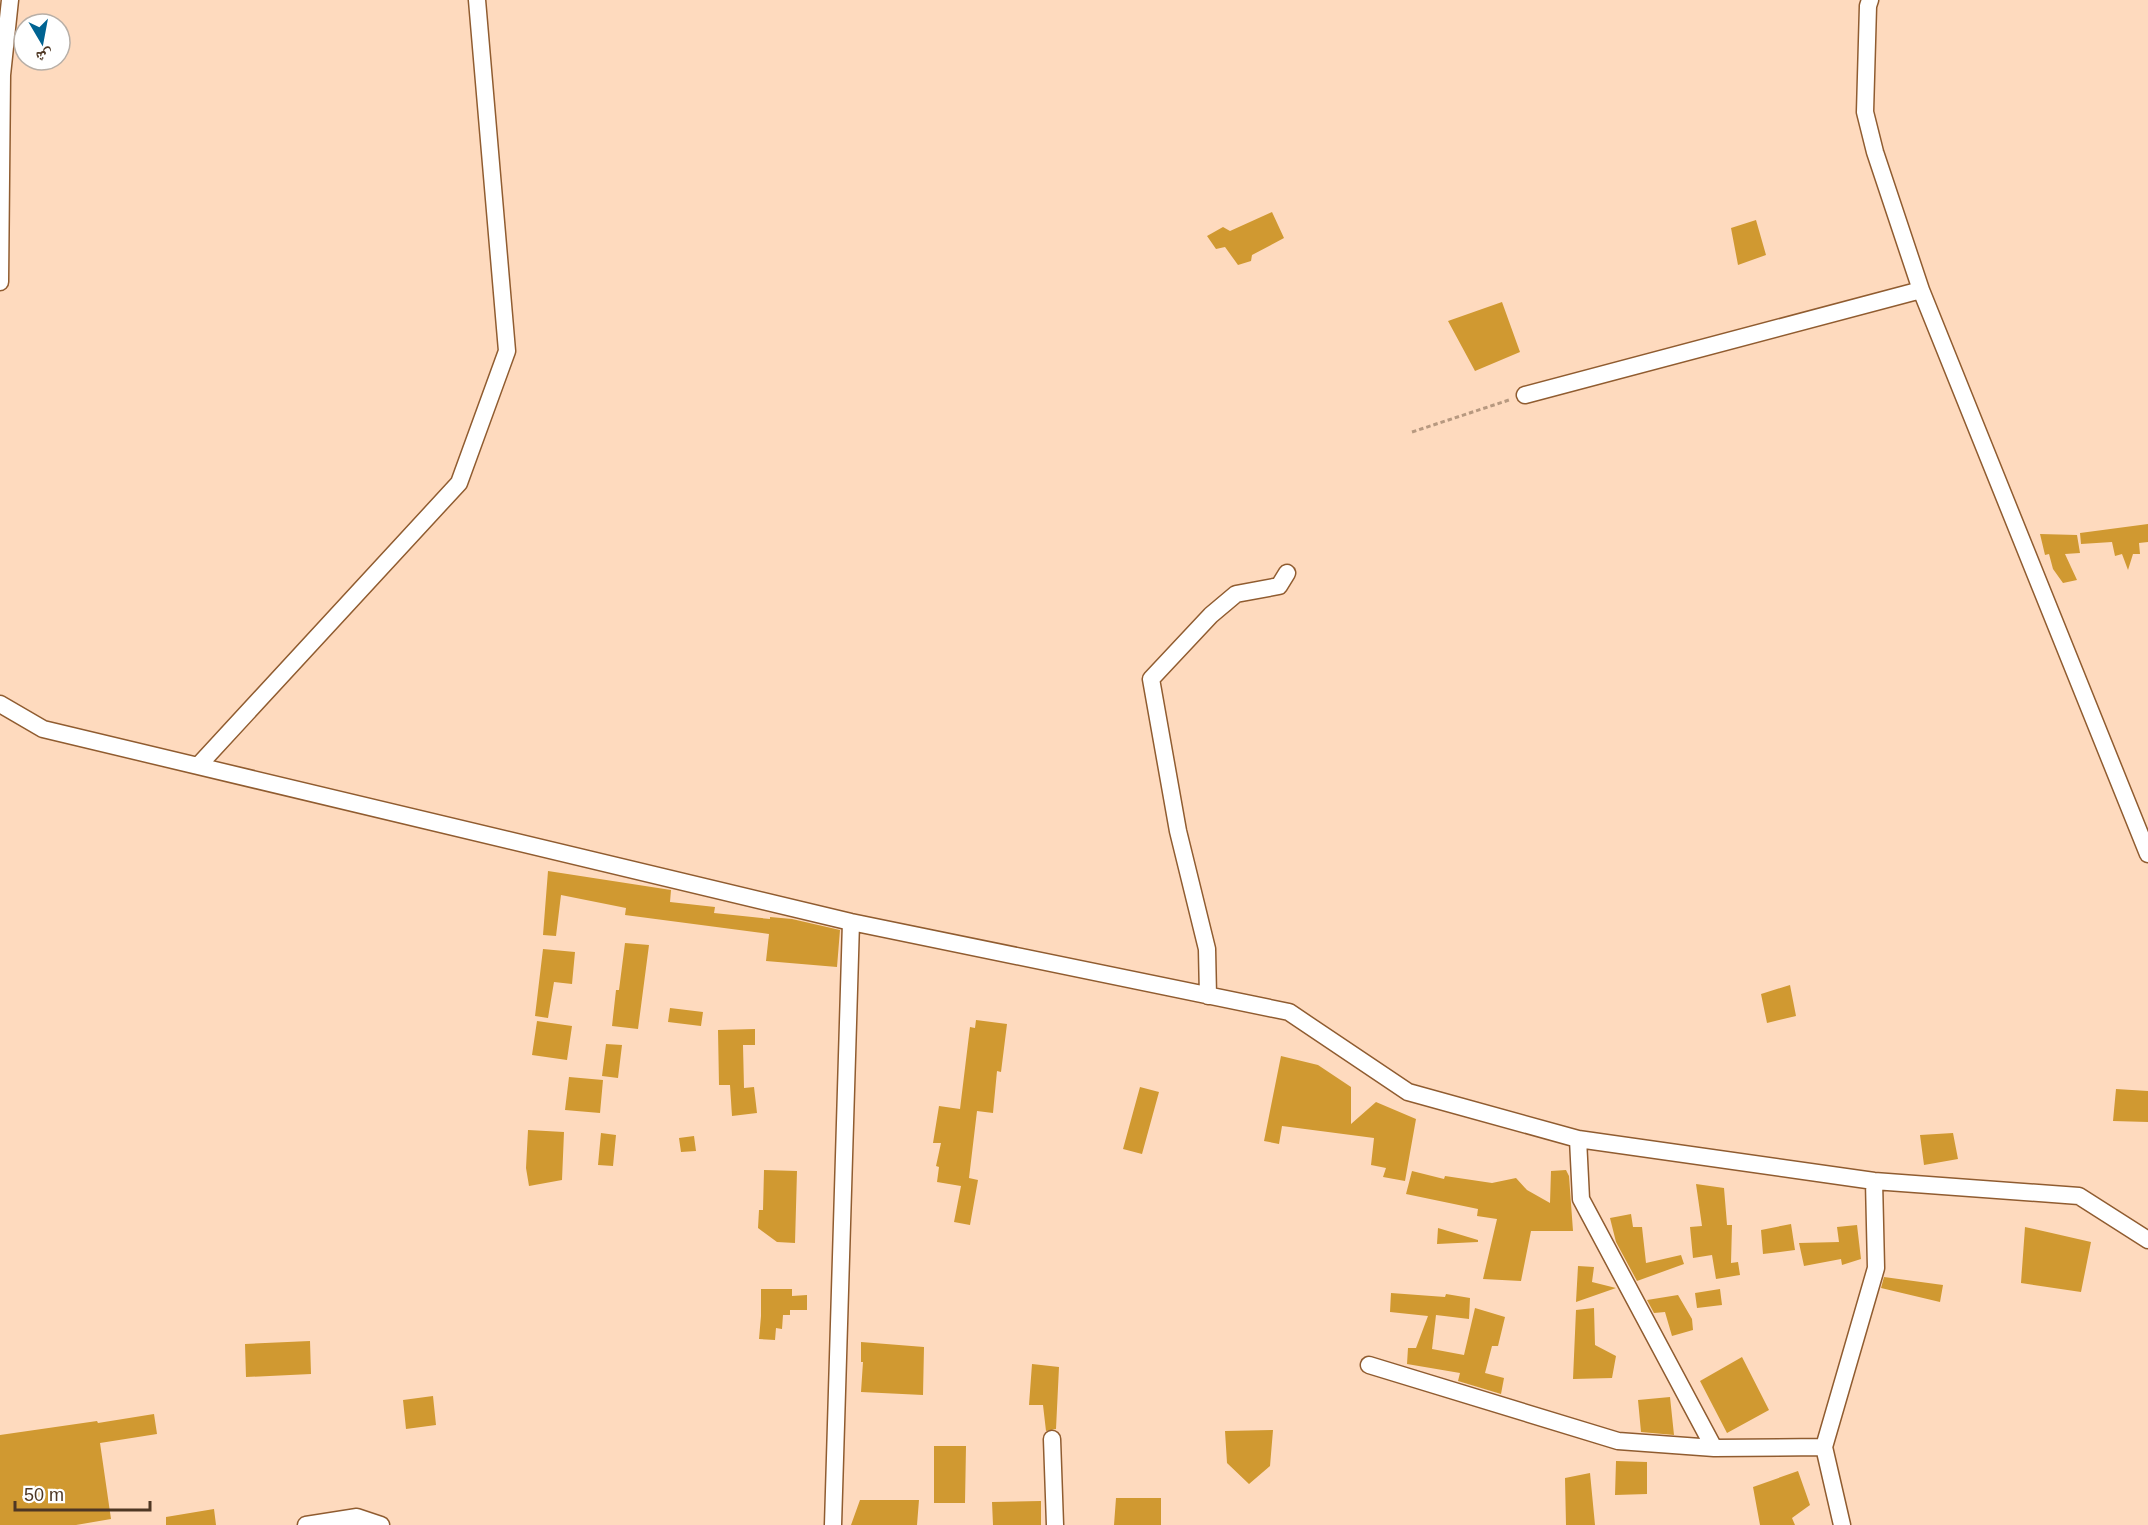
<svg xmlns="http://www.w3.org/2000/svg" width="2148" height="1525" viewBox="0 0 2148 1525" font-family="Arial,'Noto Naskh Arabic',sans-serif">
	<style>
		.building { fill: #d09931 }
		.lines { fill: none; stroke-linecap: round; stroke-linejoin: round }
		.minor-casing { stroke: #905c30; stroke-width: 19 }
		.path { stroke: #b79980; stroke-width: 3; stroke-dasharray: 4.5 3; stroke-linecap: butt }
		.minor { stroke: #fff; stroke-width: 16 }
	</style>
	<rect width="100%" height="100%" fill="#fedabe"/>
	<path class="building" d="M1272 212 1284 238 1252 255 1251 261 1238 265 1225 247 1216 249 1207 236 1223 227 1230 231Z
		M1756 220 1766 255 1738 265 1731 228Z
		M1502 302 1520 352 1475 371 1448 321Z
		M2148 524V542L2139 543 2140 554H2133L2128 570 2122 554 2115 556 2112 542 2081 544 2080 533Z
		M2040 534 2077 535 2080 553 2065 554 2077 580 2063 583 2053 569 2049 554 2045 555Z
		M548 871 671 890 670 902 715 907 714 913 770 919V917L792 919 840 930 837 967 766 961 769 934 625 915 626 908 561 895 556 936 543 935Z
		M625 943 649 945 638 1029 612 1026 616 990H619Z
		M543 949 575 952 572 984 554 982 548 1018 535 1016Z
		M1790 985 1796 1016 1767 1023 1761 994Z
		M670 1008 703 1012 701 1026 668 1022Z
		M976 1020 1007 1024 1001 1072 997 1071 993 1113 977 1111 969 1178 978 1180 970 1225 954 1222 961 1186 937 1182 939 1167 936 1166 941 1143H933L939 1106 960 1109 970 1027 975 1028Z
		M537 1021 572 1026 567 1060 532 1055Z
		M755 1029V1045H743L744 1088 754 1087 757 1113 732 1116 730 1085H719L718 1030Z
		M606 1044 622 1045 618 1078 602 1076Z
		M1281 1056 1318 1065 1351 1087V1124L1376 1102 1416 1119 1405 1181 1383 1177 1386 1168 1371 1165 1374 1138 1282 1126 1279 1144 1264 1141Z
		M569 1077 603 1080 600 1113 565 1110Z
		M1140 1087 1159 1092 1142 1154 1123 1149Z
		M2116 1089 2148 1091V1122L2113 1121Z
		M528 1130 564 1132 562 1180 529 1186 526 1168Z
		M601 1133 616 1135 613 1166 598 1165Z
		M1953 1133 1958 1159 1924 1165 1920 1135Z
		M694 1136 696 1151 681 1152 679 1138Z
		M764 1170 797 1171 795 1243 777 1242 758 1228 759 1210H763Z
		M1566 1170 1569 1176 1573 1231H1531L1521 1281 1483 1279 1497 1219 1477 1216 1478 1209 1406 1194 1412 1171 1444 1179 1445 1176 1492 1183 1516 1178 1527 1190 1550 1203 1551 1171Z
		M1696 1184 1724 1188 1727 1225H1732L1731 1263 1738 1262 1740 1275 1716 1279 1712 1255 1693 1258 1690 1227 1702 1226Z
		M1631 1214 1633 1227H1642L1646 1263 1681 1255 1684 1264 1637 1281 1616 1242 1610 1218Z
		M1791 1224 1795 1250 1763 1254 1761 1230Z
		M1857 1225 1861 1259 1842 1265 1841 1259 1804 1266 1799 1243 1839 1242 1837 1227Z
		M2025 1227 2091 1242 2081 1292 2021 1283Z
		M1438 1228 1478 1240V1242L1437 1244Z
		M1578 1266 1594 1267 1592 1282 1616 1288 1576 1302Z
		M1884 1277 1943 1285 1940 1302 1881 1288Z
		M761 1289H792V1296L807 1295V1310H790V1315H783L782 1329 776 1328 775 1340 759 1339 761 1316Z
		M1720 1289 1722 1305 1697 1308 1695 1293Z
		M1391 1293 1445 1297 1446 1294 1470 1298 1469 1319 1436 1315 1432 1349 1464 1355 1475 1308 1505 1317 1498 1346H1492L1485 1373 1504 1378 1501 1394 1458 1381 1460 1373 1407 1364 1408 1348H1416L1428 1316 1390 1312Z
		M1678 1295 1692 1319 1693 1330 1672 1336 1665 1312 1654 1313 1647 1300Z
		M1594 1308 1595 1345 1616 1356 1612 1378 1573 1379 1576 1310Z
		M310 1341 311 1374 246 1377 245 1344Z
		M861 1342 924 1347 923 1395 861 1392 863 1362H861Z
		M1742 1357 1769 1410 1727 1433 1700 1381Z
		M1032 1364 1059 1367 1056 1429 1046 1431 1043 1405H1029Z
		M433 1396 436 1425 406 1429 403 1400Z
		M1670 1397 1674 1435 1641 1432 1638 1400Z
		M154 1414 157 1434 100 1443 111 1519 76 1525H0V1435L97 1421 98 1423Z
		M1273 1430 1270 1466 1249 1484 1227 1463 1225 1431Z
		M934 1446H966L965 1503H934Z
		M1616 1461 1647 1462V1494L1615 1495Z
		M1798 1471 1810 1505 1792 1518 1795 1525H1760L1753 1487Z
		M1590 1473 1595 1525H1566L1565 1478Z
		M1116 1498H1161V1525H1114Z
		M860 1500H919L917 1525H851Z
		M1041 1501V1525H993L992 1502Z
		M214 1509 216 1525H166V1517Z"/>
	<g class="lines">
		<g class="minor-casing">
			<path id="minor" d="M1870 0 1868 6 1865 112 1875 152 1921 290 2148 854
				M0 282 2 75 10 0
				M1525 395 1921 290
				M0 704 43 729 851 922 1289 1012 1408 1092 1578 1139 1874 1181 2079 1196 2148 1240
				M198 766 459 483 507 351 477 0
				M1208 996 1207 949 1178 831 1151 679 1211 615 1236 594 1279 586 1287 573
				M1578 1139 1581 1199 1714 1448 1824 1447
				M1369 1365 1618 1441 1714 1448
				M1052 1439 1055 1525
				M306 1525 357 1517 381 1525
				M833 1525 851 922
				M1842 1525 1824 1447 1876 1268 1874 1181"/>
		</g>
		<path class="path" d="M1412 432 1509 400"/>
		<use href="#minor" class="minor"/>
	</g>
	<g transform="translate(42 42) rotate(170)"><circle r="28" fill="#ffffff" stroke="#b8afa7" stroke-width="1.5"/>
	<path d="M0-4.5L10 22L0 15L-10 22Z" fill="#006392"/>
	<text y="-9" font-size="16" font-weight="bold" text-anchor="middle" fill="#4e3724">ش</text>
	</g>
	<path d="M15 1501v9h135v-9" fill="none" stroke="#4e3724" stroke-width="3"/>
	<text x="24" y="1501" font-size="18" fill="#4e3724" stroke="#ffffff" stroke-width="4.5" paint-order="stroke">50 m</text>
</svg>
